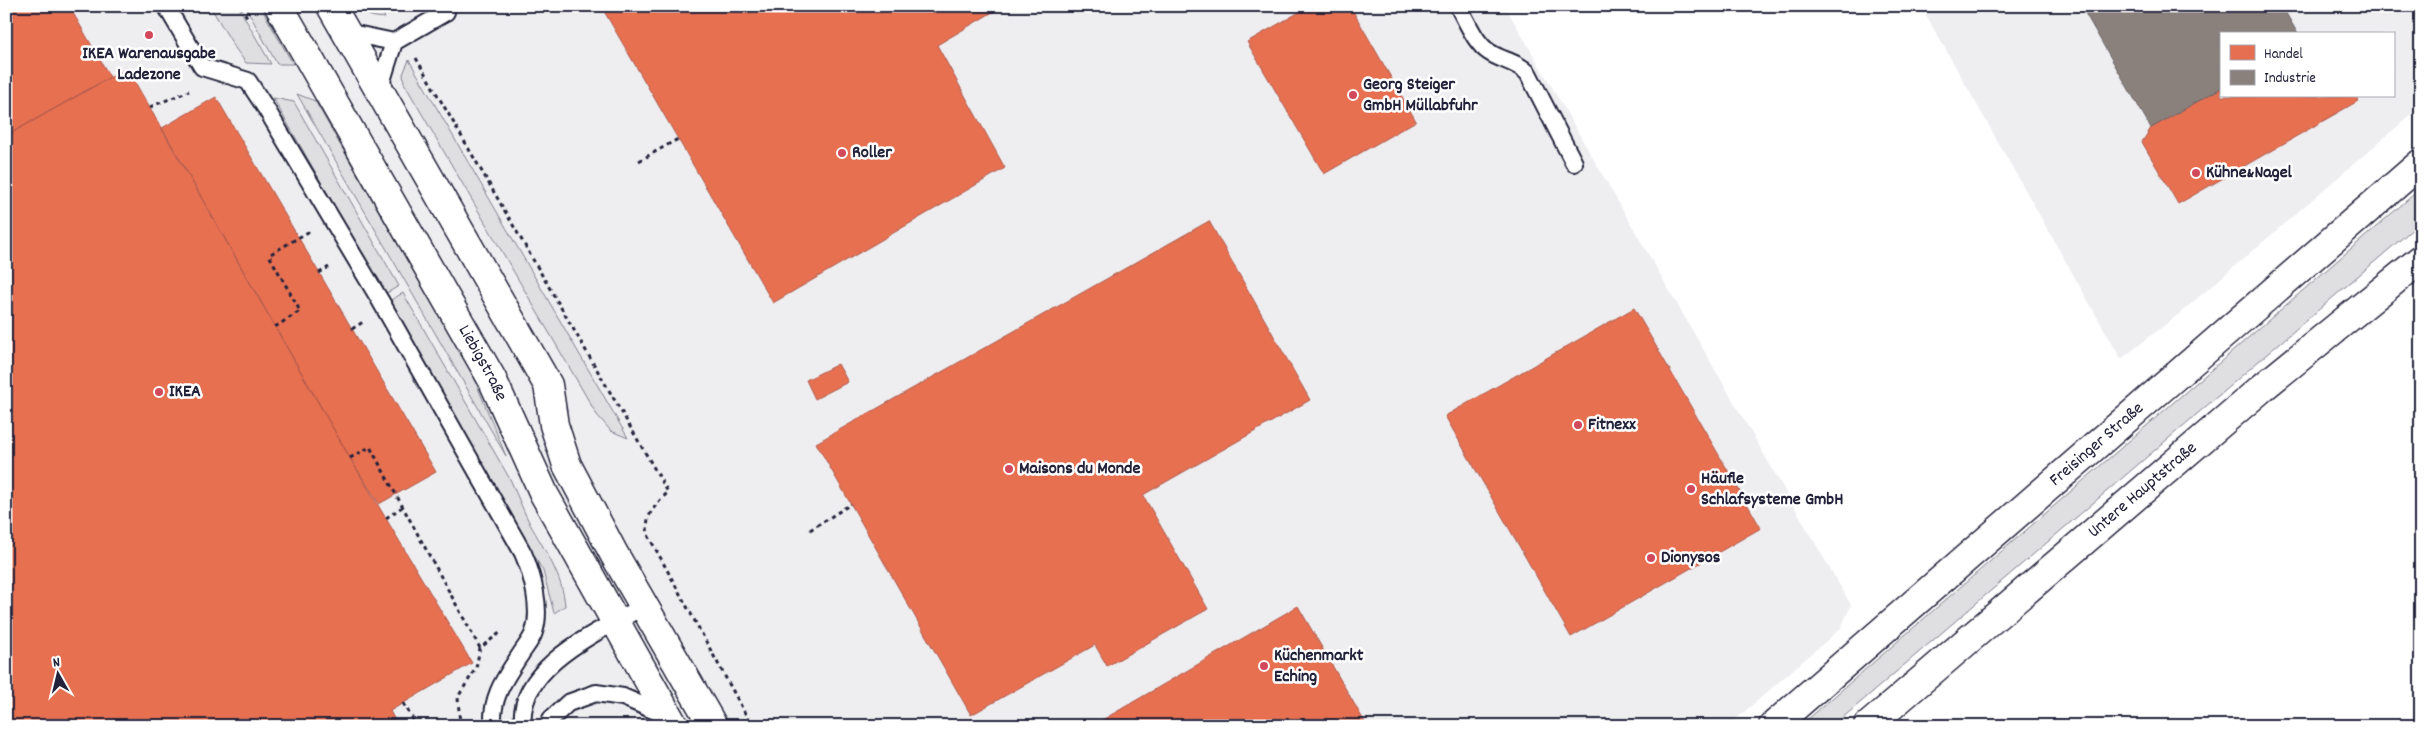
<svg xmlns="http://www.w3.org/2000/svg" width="2427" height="732" viewBox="0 0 2427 732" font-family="Dekko,sans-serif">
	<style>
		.built { fill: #eeeef1; fill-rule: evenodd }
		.green { fill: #dfdfe2; stroke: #80808e }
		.shops { fill: #e76f51; stroke: #ac584a }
		.industry { fill: #8a817c; stroke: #6b6468 }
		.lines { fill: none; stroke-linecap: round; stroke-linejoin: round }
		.lane-casing { stroke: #22223b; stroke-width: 20 }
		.street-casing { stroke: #22223b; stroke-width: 31 }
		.secondary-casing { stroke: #22223b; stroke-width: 31 }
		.path { stroke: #22223b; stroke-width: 3; stroke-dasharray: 4 4; stroke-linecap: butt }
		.lane { stroke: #fff; stroke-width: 16 }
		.street { stroke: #fff; stroke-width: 28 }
		.secondary { stroke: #fff; stroke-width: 28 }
		.poi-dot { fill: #d1495b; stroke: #fff; stroke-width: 2 }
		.labels { text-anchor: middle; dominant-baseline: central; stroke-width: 5; stroke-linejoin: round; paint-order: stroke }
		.poi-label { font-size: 18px; font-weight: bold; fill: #22223b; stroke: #fff; text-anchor: start }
		.street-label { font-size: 18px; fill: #22223b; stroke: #fff }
	</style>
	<rect width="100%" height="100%" fill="#fff"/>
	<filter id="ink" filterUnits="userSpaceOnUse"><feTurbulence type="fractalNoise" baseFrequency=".02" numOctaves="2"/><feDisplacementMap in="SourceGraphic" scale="10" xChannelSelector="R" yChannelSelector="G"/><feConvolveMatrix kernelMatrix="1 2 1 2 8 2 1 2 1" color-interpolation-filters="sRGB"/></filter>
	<g filter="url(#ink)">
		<path class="built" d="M6 6H1505L1851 605 1841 628 1728 726H6Z
			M1921 6H2421V106L2179 314 2121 359ZM2221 34H2393V96H2221Z"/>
		<path class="green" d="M210 6H238L271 64 246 63 235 48Z
			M245 6H260L293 64H277Z
			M360 6H379L385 18C374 17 366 17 360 6Z
			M409 60 628 438 611 431 597 415 404 83 403 74Z
			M297 94 315 101 471 371 506 456Z
			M273 98 294 102 399 286 385 294Z
			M2421 188V222L1833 726H1800Z
			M403 293 511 481C517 495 523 510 530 524 544 549 563 576 565 606L554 613 543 571 389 301Z"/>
		<path class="shops" d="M6 6H69L110 77 6 136Z
			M601 6H1003L937 45 1005 168 773 303Z
			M1310 6H1350L1416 121 1324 174 1247 42Z
			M127 68 350 458 472 663 390 711 398 726H6V136Z
			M2221 88V96H2356L2358 101 2178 204 2142 142 2151 128Z
			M216 97 436 472 379 504 350 458 162 128Z
			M1209 221 1310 400 1143 495 1208 609 1107 666 1095 645 971 715 816 443Z
			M1634 308 1761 528 1571 637 1445 416Z
			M838 364 848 382 815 399 806 380Z
			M1298 606 1367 726H1092Z"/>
		<path class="industry" d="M2081 6H2282L2298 34H2221V88L2151 128Z"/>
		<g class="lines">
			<g class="lane-casing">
				<path id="lane" d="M166 6 202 67 248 81 265 107 380 300 523 553C532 574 542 609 534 632 532 639 526 646 522 652 506 677 491 695 493 726
					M1458 6C1467 21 1475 43 1489 52 1502 61 1516 61 1528 73L1574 163
					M346 32 394 42 446 12
					M379 90 394 42
					M523 726C516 666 600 631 644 606
					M549 726 551 719 568 703 596 693 623 697 667 716"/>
			</g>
			<g class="street-casing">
				<g id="street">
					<path id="s1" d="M279 6 492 379 544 494 674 726"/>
					<path d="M331 6 548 385 554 425 567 465 614 554 713 726"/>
					<path id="s2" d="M1773 726 2421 163"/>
				</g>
			</g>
			<g class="secondary-casing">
				<g id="secondary">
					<path id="s3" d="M1868 726 2262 388 2421 259"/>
				</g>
			</g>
			<path class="path" d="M241 6 248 19
				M386 6 390 14
				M416 58 668 492C655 506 644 515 648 535L752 726
				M150 107 189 91
				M639 161 678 139
				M319 273 329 267
				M275 327 300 311 269 255 308 232 307 230
				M352 329 363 322
				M350 458 370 447 480 648
				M386 518 402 507
				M810 530 851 504
				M403 703 417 726
				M460 726 458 697 476 668 480 648 501 632"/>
			<use href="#lane" class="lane"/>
			<use href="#street" class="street"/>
			<use href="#secondary" class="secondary"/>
		</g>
	</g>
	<g class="poi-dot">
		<circle cx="149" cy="35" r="5"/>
		<circle cx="1353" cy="95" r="5"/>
		<circle cx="842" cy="153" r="5"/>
		<circle cx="2196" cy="173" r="5"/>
		<circle cx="159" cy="392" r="5"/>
		<circle cx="1578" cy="425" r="5"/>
		<circle cx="1009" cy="469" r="5"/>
		<circle cx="1691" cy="489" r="5"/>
		<circle cx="1651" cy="558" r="5"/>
		<circle cx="1264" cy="666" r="5"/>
	</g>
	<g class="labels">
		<g class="poi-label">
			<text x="149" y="54" text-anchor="middle">IKEA Warenausgabe<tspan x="149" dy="21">Ladezone</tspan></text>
			<text x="1363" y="85">Georg Steiger<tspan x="1363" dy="21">GmbH Müllabfuhr</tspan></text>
			<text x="852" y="153">Roller</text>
			<text x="2206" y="173">Kühne&amp;Nagel</text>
			<text x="169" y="392">IKEA</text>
			<text x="1588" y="425">Fitnexx</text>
			<text x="1019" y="469">Maisons du Monde</text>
			<text x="1701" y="479">Häufle<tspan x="1701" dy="21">Schlafsysteme GmbH</tspan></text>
			<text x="1661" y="558">Dionysos</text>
			<text x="1274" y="656">Küchenmarkt<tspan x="1274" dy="21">Eching</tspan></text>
		</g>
		<g class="street-label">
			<text stroke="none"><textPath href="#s1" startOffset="411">Liebigstraße</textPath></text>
			<text stroke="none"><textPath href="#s2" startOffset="429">Freisinger Straße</textPath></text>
			<text stroke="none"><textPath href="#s3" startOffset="362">Untere Hauptstraße</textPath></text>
		</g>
	</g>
	<rect width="2427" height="732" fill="none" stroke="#fff" stroke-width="25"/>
	<rect x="12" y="12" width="2402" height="707" fill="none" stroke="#22223b" stroke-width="2" filter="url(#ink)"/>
	<rect x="2220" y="32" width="175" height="65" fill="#ffffff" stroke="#a7a7b1"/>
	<rect x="2230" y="45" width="25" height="15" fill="#e76f51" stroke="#a7a7b1"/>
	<text x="2264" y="58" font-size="15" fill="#22223b">Handel</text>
	<rect x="2230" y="70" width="25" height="15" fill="#8a817c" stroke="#a7a7b1"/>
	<text x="2264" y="82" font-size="15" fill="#22223b">Industrie</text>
	<g transform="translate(58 674) rotate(352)" stroke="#ffffff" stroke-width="4" paint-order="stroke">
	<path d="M0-4L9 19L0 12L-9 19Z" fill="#22223b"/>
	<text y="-8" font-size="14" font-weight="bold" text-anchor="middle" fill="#22223b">N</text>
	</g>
</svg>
